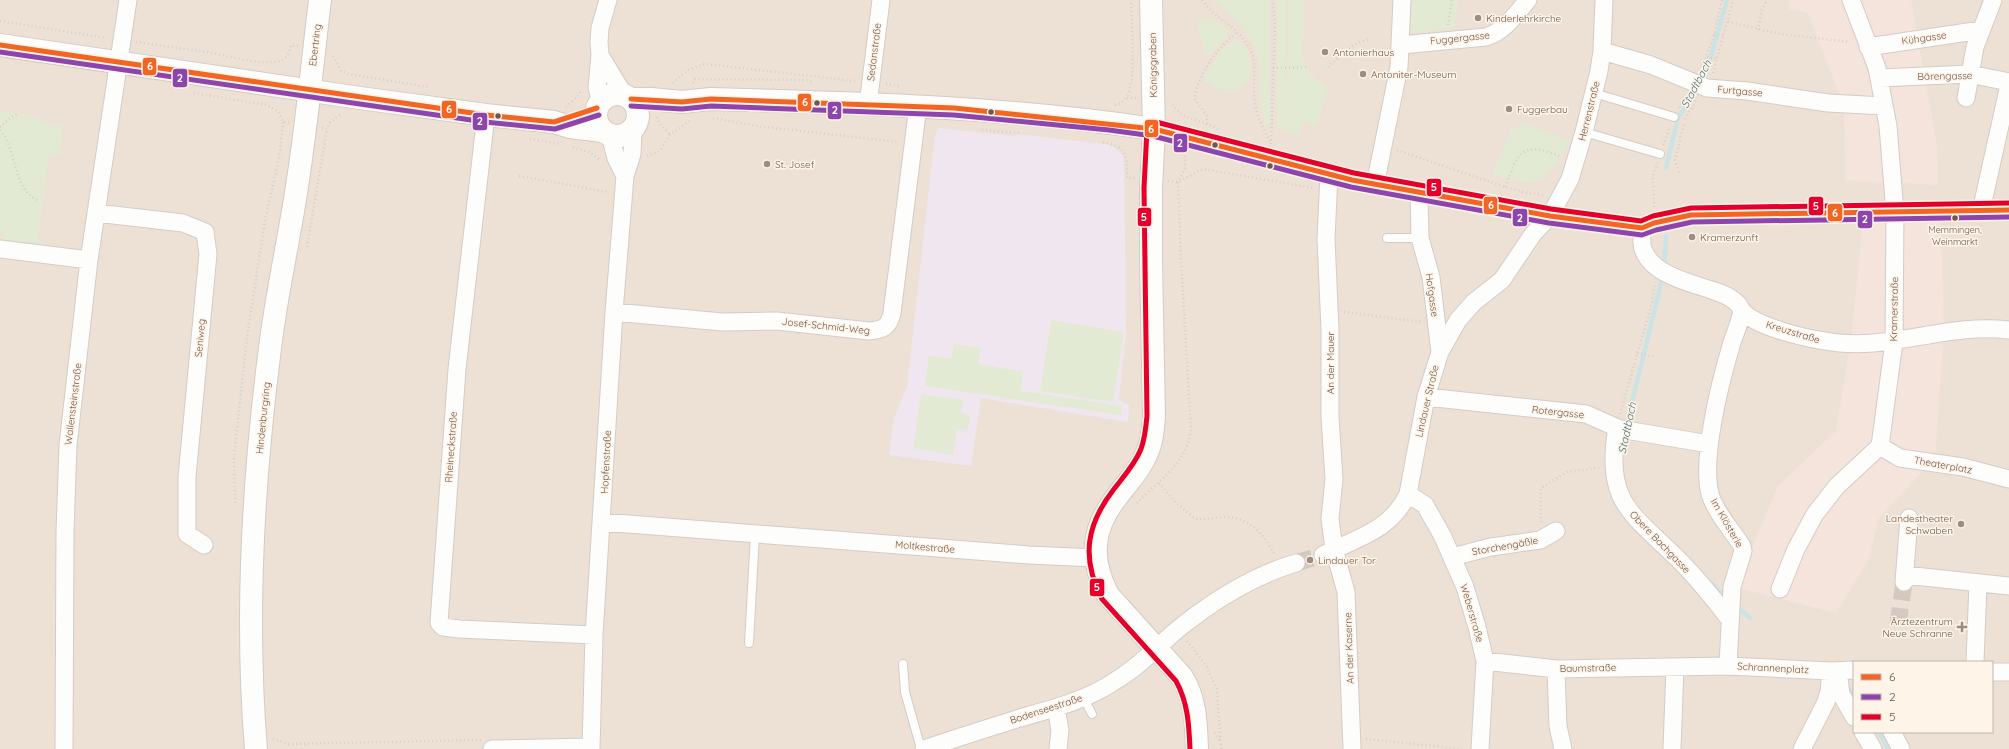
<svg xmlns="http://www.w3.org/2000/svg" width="2009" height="749" viewBox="0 0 2009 749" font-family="Quicksand,sans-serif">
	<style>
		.residential { fill: #ede1d5; fill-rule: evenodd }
		.commercial { fill: #f4e4dc }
		.education { fill: #f0e6f0 }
		.green { fill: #e2ead3 }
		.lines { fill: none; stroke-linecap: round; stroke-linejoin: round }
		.stream { stroke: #cbe3e4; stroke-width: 4.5 }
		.street-tunnel { stroke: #d3c9c1; stroke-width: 17; stroke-dasharray: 17 8; stroke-linecap: butt }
		.lane-casing { stroke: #d3ccc6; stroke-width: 10 }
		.street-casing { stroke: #d3ccc6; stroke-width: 19 }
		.secondary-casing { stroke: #d3cbc4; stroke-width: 24 }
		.path { stroke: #d6ceca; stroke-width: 2.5; stroke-dasharray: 1 3; stroke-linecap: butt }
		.lane { stroke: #fdfdfc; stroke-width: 8 }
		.street { stroke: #fdfdfc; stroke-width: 17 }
		.secondary { stroke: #fdfdfc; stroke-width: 22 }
		.bus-1-casing { stroke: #fef4e8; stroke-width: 8 }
		.bus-2-casing { stroke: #fef4e8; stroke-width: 8 }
		.bus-3-casing { stroke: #fef4e8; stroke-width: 8 }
		.bus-1 { stroke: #f26522; stroke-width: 5 }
		.bus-2 { stroke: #8e44ad; stroke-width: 5 }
		.bus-3 { stroke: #e4002b; stroke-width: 5 }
		.poi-dot { fill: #9e8c82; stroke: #fef4e8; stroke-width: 1.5 }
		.bus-dot { fill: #70564b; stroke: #fef4e8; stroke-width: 1.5 }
		.labels { text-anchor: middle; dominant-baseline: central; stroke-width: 3; stroke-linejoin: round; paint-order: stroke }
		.bus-label { font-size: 9px; fill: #70564b; stroke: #fef4e8 }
		.poi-label { font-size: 10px; fill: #70564b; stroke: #fef4e8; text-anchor: start }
		.street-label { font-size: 10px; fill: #70564b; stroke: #fef4e8 }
		.water-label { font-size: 11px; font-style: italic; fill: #43757b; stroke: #fef4e8 }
		.line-badge { stroke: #fef4e8; stroke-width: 1.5 }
		.badge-label { font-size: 11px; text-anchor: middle; font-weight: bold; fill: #fff }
	</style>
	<rect width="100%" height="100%" fill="#f4efe8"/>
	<path class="residential" d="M0 0H2009V749H0ZM1854 662H1992V732H1854Z"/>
	<path class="commercial" d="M1789 0H1911L1937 146 1938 185 1845 180 1844 107 1808 13 1789 9Z
		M1941 218 1944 331 1935 458 1879 518 1869 559 1836 613 1735 587 1778 486 1836 431 1851 340 1863 220Z"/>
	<path class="education" d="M939 128 1013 136 1018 134 1112 145 1124 156 1126 332 1119 400 1129 405 1128 422 981 398 971 466 889 455 894 418 907 387 935 135Z"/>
	<path class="green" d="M1213 0H1269L1270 125 1265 126 1260 101 1259 61 1255 47 1239 23Z
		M1277 0H1287L1285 114 1282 130 1277 127Z
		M1289 0H1304L1303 22 1305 23C1301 59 1297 66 1328 89L1316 125 1304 120 1298 135 1283 130 1286 114Z
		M1410 0H1458L1454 28 1410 33Z
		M1210 18 1221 23 1228 31 1225 39 1211 55 1207 54 1205 51 1198 31V23L1200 20Z
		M1236 39C1258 52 1257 98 1223 90 1216 88 1209 85 1204 79L1205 75 1223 49Z
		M0 111 42 118 41 121 48 122V124L63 126 60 155 49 154 36 254 2 249 4 235 0 234Z
		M1522 122 1569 141C1546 185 1539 189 1492 175L1512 127 1519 130Z
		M1051 320 1124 332 1113 402 1040 391Z
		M954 344 981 348 978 364 1023 372 1021 391 1122 406 1121 415 925 386 929 356 951 359Z
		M921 394 963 400 961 413 970 415 968 430 957 429 953 455 913 448Z"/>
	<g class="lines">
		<path class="stream" d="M1666 168 1678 118 1699 86 1708 67 1727 0
			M1664 268 1666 237
			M1626 427 1663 275
			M1710 582 1727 599
			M1735 605 1750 618
			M1851 691 1854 695
			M1879 732 1888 749"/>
		<path class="street-tunnel" d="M1296 563 1323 555
			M1898 625 1904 582"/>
		<g class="lane-casing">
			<path id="lane" d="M1594 93 1674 117
				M1584 132 1660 154
				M1387 238H1420
				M749 643 755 534
				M903 664 905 692 921 749
				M1083 697 1092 714"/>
		</g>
		<g class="street-casing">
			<path id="street" d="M1401 45 1486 37C1505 31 1515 15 1528 0
				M1868 47 1981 30
				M1602 51 1651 65 1707 88 1747 91 1828 103 1884 106
				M600 55 624 95
				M1880 78 1969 74 2009 82
				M1966 98 1975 47 1993 0
				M601 101 597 88 600 55 599 42 600 28 608 0
				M868 105 881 0
				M486 115 457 369 439 623 443 627 459 629 594 635
				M1154 129 1352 180 1550 216 1642 228 1654 223 1691 215 2009 210
				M610 135 616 158 625 176
				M1329 175 1326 239 1330 329V417L1334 479 1330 519 1334 549 1346 592 1352 749
				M1375 185 1399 67 1402 0
				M1419 192 1420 238 1431 277 1440 352
				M1981 211 2009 85
				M96 213 183 223 205 232 208 254 187 477V534L204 545
				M1642 228C1642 234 1641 243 1643 249 1652 276 1693 283 1717 292 1724 294 1733 299 1738 304 1740 306 1741 310 1743 312 1758 327 1804 338 1825 341 1887 353 1947 322 2009 330
				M0 249 89 260
				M614 312 722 322 777 321 869 331C883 330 889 327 892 313L918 106
				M1426 397 1586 414 1620 429 1709 444
				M1617 428C1604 501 1631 513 1678 559 1697 578 1714 599 1730 620
				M1880 446 1900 458 1963 467 2009 479
				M1408 494 1425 505 1442 535 1465 587 1477 627 1485 661 1480 749
				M602 522 1029 555 1095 558
				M1323 555C1358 537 1389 532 1408 494L1426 397 1440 352 1458 320 1474 302 1502 280 1533 234 1550 216 1570 179 1584 132 1599 71 1602 51 1604 0
				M1452 557 1491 547 1540 540 1556 531
				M1905 575 2009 586
				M1904 582 1909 518
				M1780 589 1796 549 1815 514 1837 486 1880 446 1894 342 1895 213 1888 126 1877 68 1851 0
				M1485 661 1556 669 1728 666 1831 671 1854 670
				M1975 662 1978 583
				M1728 666 1732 587 1743 551 1742 546C1731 529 1716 513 1710 494 1701 458 1720 383 1731 346 1734 335 1740 323 1742 311
				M1556 669 1558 726 1563 749
				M1838 671 1841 694 1854 717
				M1992 672H2009
				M1056 708 1060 730 1058 749
				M1863 732 1873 749
				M1892 732 1901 749
				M64 749 65 532 68 445 89 260 128 0
				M492 749 590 747
				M591 749 594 635 614 312 625 176 632 154 633 129
				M924 749C956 738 988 728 1020 718 1052 709 1087 700 1115 681 1139 667 1157 647 1178 629 1214 600 1252 576 1296 563
				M1672 749 1675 667
				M1802 749 1826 702 1829 692 1831 671"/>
		</g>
		<g class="secondary-casing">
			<path id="secondary" d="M1151 0 1154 129 1151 188V262L1154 416C1153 429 1152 443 1146 455 1139 472 1126 484 1116 498 1091 530 1090 560 1108 595L1182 677C1196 700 1196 723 1197 749
				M0 45 360 98 486 115 554 122 570 127 603 131
				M596 115a21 21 0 1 1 42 0a21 21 0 1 1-42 0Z
				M631 99H651L682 102 711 99C859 103 1007 107 1154 129
				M256 749C245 616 253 480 270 348 276 298 287 249 295 199 306 133 312 66 320 0"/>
		</g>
		<path class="path" d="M1202 0C1215 19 1240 27 1251 51 1257 65 1253 81 1254 97 1255 114 1263 128 1271 143
			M0 21 107 38
			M1728 22 1781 34 1850 42
			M1448 25 1452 0
			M1758 30 1762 10 1767 0
			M1714 34 1724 36
			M136 42C157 45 179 48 200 51 219 53 265 68 282 60 288 57 290 51 291 45L298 46
			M333 56 341 71 349 74 429 87
			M1707 57 1717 59
			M1328 67 1353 45 1369 39
			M1273 68 1306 67
			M1701 70 1713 38 1722 0
			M1713 73 1733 0
			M673 83 688 70 705 64 855 81
			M693 83 695 79 808 80 813 83
			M886 84 899 86
			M194 93 267 105 279 112 283 122 289 123
			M1127 98H1136
			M1115 105C1120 103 1124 102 1127 96 1137 78 1131 22 1131 0
			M1172 105 1182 115 1218 128
			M566 107 579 95 581 89
			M1679 108 1686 95
			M657 117 660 124 670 135
			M713 118 757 126 898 142
			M1685 119 1696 100
			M1207 124V116L1194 98C1200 71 1216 50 1237 32
			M0 127 11 117 17 114
			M322 128 327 129 329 123 341 114
			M0 130C18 150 11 188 39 201
			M982 130 1019 133
			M530 139 560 144
			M1103 142C1127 148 1127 155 1127 178H1135
			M1271 144 1275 27 1273 0
			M1663 145 1670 127
			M573 147 591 153 600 160
			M1397 150 1505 187 1523 192 1543 195
			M647 156 660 151 670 135 691 120
			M1679 172 1675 160 1684 123
			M519 176 608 192
			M1168 181 1178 182 1203 169 1314 188
			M1505 187C1519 152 1521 140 1561 157
			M1654 207 1653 177 1657 163
			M307 247 327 129
			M1344 312 1422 322
			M1637 353 1655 357
			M1620 414 1652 303 1655 283
			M1159 483 1176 503 1196 519C1206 520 1217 517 1227 517 1249 518 1265 535 1274 554
			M235 503 234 458 247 337 265 220 280 152 283 122
			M1137 503C1160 478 1185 467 1191 430L1181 261 1178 182 1185 168V152
			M1541 522V488L1567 472 1599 468
			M1187 641 1207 667 1217 689 1221 749
			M1215 732 1220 742
			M273 739 288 744 481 740
			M1366 739 1462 749"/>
		<use href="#lane" class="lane"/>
		<use href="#street" class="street"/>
		<use href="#secondary" class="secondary"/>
		<g class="bus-1-casing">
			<path id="bus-1" d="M0 45 486 115 554 122 597 108
				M631 99 682 102 711 99 954 108 1154 129 1352 180 1550 216 1642 228 1654 223 1691 215 2009 210"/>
		</g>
		<g class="bus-2-casing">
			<path id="bus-2" d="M0 52 485 122 555 129 599 115
				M631 106 682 109 711 106 954 115 1109 130 1153 136 1351 187 1549 223 1642 235 1656 230 1692 222 2009 217"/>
		</g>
		<g class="bus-3-casing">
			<path id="bus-3" d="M1190 749C1189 725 1188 703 1176 681L1102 599C1081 558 1086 525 1114 489 1124 476 1135 464 1141 449 1145 438 1146 427 1147 416L1144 188 1147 129 1150 123 1156 122 1354 173 1551 209 1641 221 1653 216 1691 208 2009 203"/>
		</g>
		<use href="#bus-1" class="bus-1"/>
		<use href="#bus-2" class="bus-2"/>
		<use href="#bus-3" class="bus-3"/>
	</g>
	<g class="poi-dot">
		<circle cx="1478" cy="18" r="4"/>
		<circle cx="1325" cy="52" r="4"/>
		<circle cx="1363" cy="74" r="4"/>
		<circle cx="1509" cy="109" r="4"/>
		<circle cx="767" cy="164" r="4"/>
		<circle cx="1692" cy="237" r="4"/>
		<circle cx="1961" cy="524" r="4"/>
		<circle cx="1310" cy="560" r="4"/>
		<path d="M1960 621h4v4h4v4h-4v4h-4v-4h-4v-4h4z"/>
	</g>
	<g class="bus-dot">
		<circle cx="817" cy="103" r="3.5"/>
		<circle cx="991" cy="112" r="3.5"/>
		<circle cx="498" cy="116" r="3.5"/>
		<circle cx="1215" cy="145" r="3.5"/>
		<circle cx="1270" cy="166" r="3.5"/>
		<circle cx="1955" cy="218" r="3.5"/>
	</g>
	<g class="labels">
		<g class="bus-label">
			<text x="1955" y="229">Memmingen,<tspan x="1955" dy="12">Weinmarkt</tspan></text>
		</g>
		<g class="poi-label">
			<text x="1486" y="18">Kinderlehrkirche</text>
			<text x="1333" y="52">Antonierhaus</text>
			<text x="1371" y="74">Antoniter-Museum</text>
			<text x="1517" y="109">Fuggerbau</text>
			<text x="775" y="164">St. Josef</text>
			<text x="1700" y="237">Kramerzunft</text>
			<text x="1953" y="518" text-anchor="end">Landestheater<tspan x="1953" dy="12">Schwaben</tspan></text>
			<text x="1318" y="560">Lindauer Tor</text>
			<text x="1953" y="621" text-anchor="end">Ärztezentrum<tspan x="1953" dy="12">Neue Schranne</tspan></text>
		</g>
		<g class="street-label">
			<text transform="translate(1460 38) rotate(-6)">Fuggergasse</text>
			<text transform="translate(1924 38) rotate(-8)">Kühgasse</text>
			<text transform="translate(315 45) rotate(-83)">Ebertring</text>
			<text transform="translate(874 52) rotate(-83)">Sedanstraße</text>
			<text transform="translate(1153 65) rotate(-91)">Königsgraben</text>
			<text transform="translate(1945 76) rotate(-1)">Bärengasse</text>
			<text transform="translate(1740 91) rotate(5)">Furtgasse</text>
			<text transform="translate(1589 111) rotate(-76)">Herrenstraße</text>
			<text transform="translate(1432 295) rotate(82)">Hofgasse</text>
			<text transform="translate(1894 309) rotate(-89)">Kramerstraße</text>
			<text transform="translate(826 326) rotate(6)">Josef-Schmid-Weg</text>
			<text transform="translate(1793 332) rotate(17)">Kreuzstraße</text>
			<text transform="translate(200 338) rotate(-85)">Seniweg</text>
			<text transform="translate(1330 363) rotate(-90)">An der Mauer</text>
			<text transform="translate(1427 401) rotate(-77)">Lindauer Straße</text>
			<text transform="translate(73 404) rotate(-83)">Wallensteinstraße</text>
			<text transform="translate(1558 412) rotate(6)">Rotergasse</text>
			<text transform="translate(263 418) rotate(-84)">Hindenburgring</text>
			<text transform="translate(451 447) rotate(-86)">Rheineckstraße</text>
			<text transform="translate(606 462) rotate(-87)">Hopfenstraße</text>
			<text transform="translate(1943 465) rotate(10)">Theaterplatz</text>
			<text transform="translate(1727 523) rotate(60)">Im Klösterle</text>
			<text transform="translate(1660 542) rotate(46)">Obere Bachgasse</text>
			<text transform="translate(1505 546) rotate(-10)">Storchengäßle</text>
			<text transform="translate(925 547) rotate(5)">Moltkestraße</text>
			<text transform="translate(1472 613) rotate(74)">Weberstraße</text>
			<text transform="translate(1349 648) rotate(-92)">An der Kaserne</text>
			<text transform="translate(1588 668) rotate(-1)">Baumstraße</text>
			<text transform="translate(1773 668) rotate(3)">Schrannenplatz</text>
			<text transform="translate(1046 709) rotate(-18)">Bodenseestraße</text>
		</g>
		<g class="water-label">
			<text transform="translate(1696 84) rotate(-62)">Stadtbach</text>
			<text transform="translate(1627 428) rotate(-78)">Stadtbach</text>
		</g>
	</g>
	<g class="line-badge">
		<rect x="142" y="57" width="15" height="19" rx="4" fill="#f26522"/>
		<rect x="172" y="68" width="16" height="20" rx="4" fill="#8e44ad"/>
		<rect x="797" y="93" width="15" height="19" rx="4" fill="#f26522"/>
		<rect x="441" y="100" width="16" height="19" rx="4" fill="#f26522"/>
		<rect x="827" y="101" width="15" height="19" rx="4" fill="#8e44ad"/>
		<rect x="472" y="112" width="16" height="19" rx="4" fill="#8e44ad"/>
		<rect x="1144" y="119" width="15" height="19" rx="4" fill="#f26522"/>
		<rect x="1173" y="133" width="15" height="20" rx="4" fill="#8e44ad"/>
		<rect x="1426" y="178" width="16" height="19" rx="4" fill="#e4002b"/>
		<rect x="1483" y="196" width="15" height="19" rx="4" fill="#f26522"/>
		<rect x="1808" y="196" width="16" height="20" rx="4" fill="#e4002b"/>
		<rect x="1827" y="203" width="16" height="19" rx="4" fill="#f26522"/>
		<rect x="1137" y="207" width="15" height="20" rx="4" fill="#e4002b"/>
		<rect x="1512" y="208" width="16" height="19" rx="4" fill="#8e44ad"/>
		<rect x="1857" y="210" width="16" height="19" rx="4" fill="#8e44ad"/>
		<rect x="1089" y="578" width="16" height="19" rx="4" fill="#e4002b"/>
	</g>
	<g class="badge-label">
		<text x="150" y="70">6</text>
		<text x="180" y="82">2</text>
		<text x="805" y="106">6</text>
		<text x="449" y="113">6</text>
		<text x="835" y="114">2</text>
		<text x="480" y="125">2</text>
		<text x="1151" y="133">6</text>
		<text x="1180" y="147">2</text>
		<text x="1434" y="191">5</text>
		<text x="1491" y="209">6</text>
		<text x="1816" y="210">5</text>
		<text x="1835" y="217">6</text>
		<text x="1144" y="221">5</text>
		<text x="1520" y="222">2</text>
		<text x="1865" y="223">2</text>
		<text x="1097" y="591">5</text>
	</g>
	<rect x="1853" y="661" width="140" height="72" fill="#fef4e8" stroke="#c5b5a9"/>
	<rect x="1861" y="674" width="20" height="6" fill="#f26522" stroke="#c5b5a9"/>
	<text x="1889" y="681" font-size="12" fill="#70564b">6</text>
	<rect x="1861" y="694" width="20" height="6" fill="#8e44ad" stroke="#c5b5a9"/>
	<text x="1889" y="701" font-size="12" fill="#70564b">2</text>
	<rect x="1861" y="714" width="20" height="6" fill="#e4002b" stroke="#c5b5a9"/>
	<text x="1889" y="721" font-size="12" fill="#70564b">5</text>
</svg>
